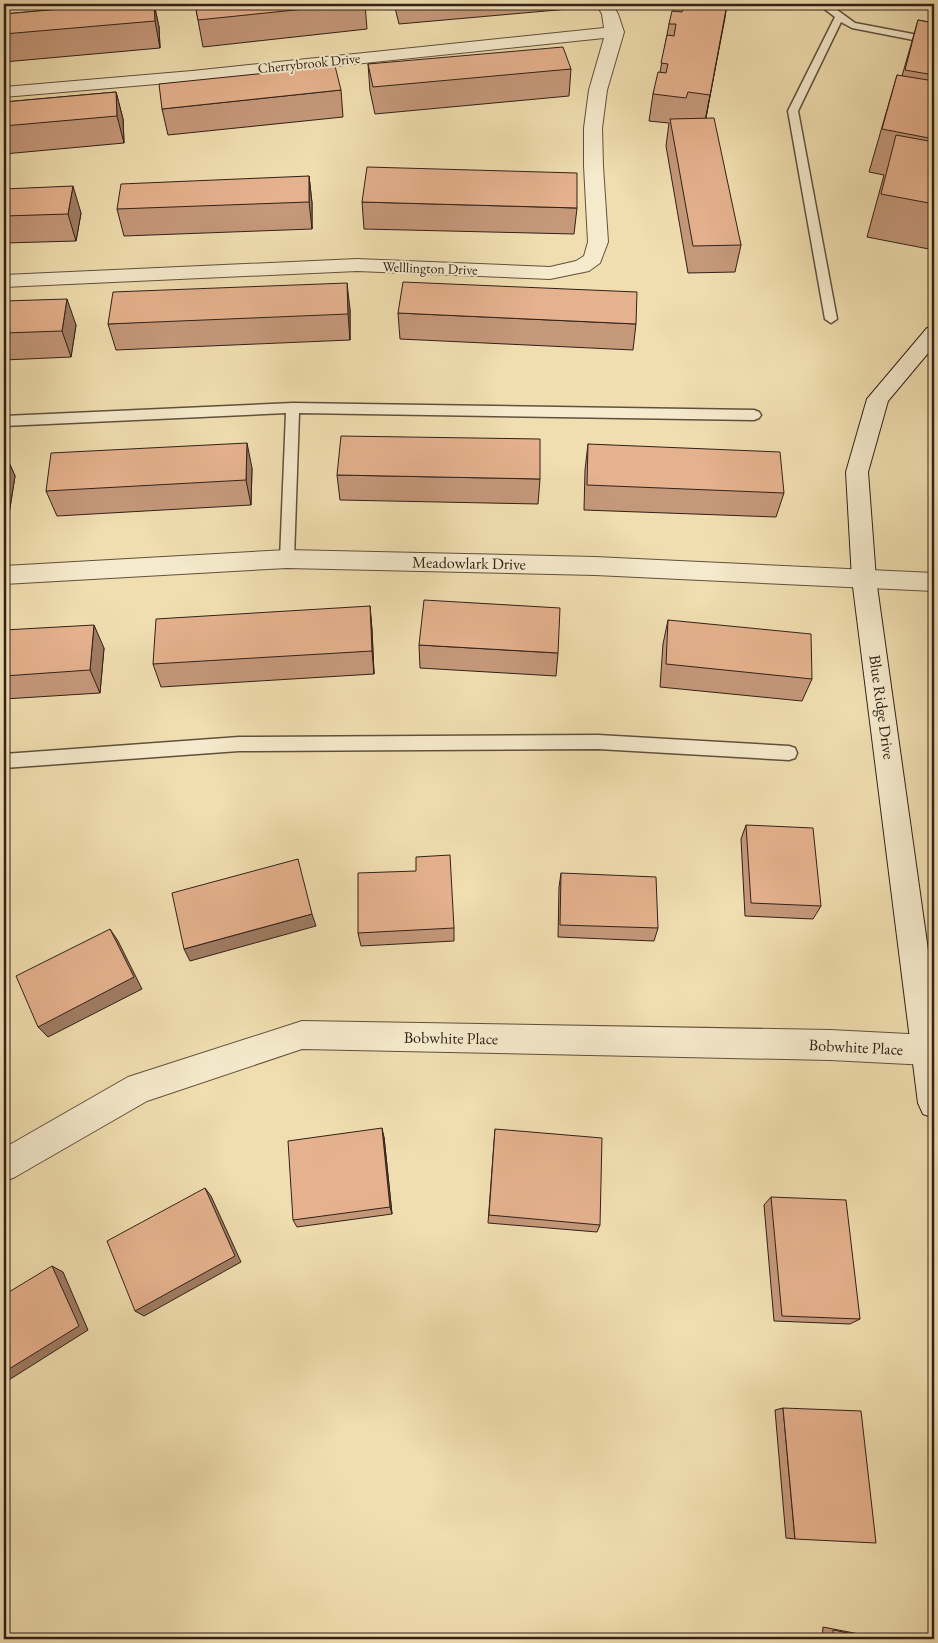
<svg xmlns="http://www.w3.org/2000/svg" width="938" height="1643" viewBox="0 0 938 1643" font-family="'EB Garamond',serif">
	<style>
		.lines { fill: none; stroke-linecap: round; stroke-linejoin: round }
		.lane-casing { stroke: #61503e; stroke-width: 3 }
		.street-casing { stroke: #61503e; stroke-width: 2 }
		.secondary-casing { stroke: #312118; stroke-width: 2 }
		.lane { fill: #f5eacc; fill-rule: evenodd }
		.street { fill: #f5eacc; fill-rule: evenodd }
		.secondary { fill: #f5eacc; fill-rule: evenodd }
		.wall { fill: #c5987a; stroke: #312118 }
		.shaded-wall { fill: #a07c63; stroke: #312118 }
		.building { fill: #e5b18e; stroke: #312118 }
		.labels { text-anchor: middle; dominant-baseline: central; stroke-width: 4; stroke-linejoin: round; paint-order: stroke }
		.far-street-label { font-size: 14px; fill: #312118; stroke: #f5eacc }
		.street-label { font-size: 16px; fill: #312118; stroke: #f5eacc }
	</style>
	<rect width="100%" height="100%" fill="#f0deb0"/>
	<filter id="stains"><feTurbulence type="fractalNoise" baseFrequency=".004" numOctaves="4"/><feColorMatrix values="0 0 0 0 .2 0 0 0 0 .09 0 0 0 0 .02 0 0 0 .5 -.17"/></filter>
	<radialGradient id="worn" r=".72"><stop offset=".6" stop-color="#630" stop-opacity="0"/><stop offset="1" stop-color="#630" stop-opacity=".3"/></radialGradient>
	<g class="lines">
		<g class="lane-casing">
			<path id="lane" d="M818 4H829L855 23 934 38V44L852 28 841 22 798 111 837 319 831 323 825 319 788 111 835 17Z
				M293 403 754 410 759 412 761 415 759 418 754 420 299 413 294 559 292 563 287 564 282 563 280 559 286 413 4 426V416Z
				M598 735 789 746 795 748 797 753 795 758 789 760 598 749 239 751 4 768V754L239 737Z"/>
		</g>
		<g class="street-casing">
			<path id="street" d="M596 4H612L618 14 624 32 607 90 602 128 603 166 608 242 600 263 589 271 550 279 357 271 4 287V275L357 259 550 267 576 261 584 256 588 242 584 166V128L589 90 604 38 192 81 4 97V87L192 71 604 28 602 14Z
				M287 550 595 557 934 573V591L595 575 287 568 4 584V566Z
				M302 1021 830 1030 928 1035 934 1038V1062L928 1065 830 1060 302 1049 147 1101 15 1177 4 1182V1148L128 1077Z"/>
		</g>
		<g class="secondary-casing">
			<path id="secondary" d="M934 326V346L888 401 868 472 876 579 934 993V1118L923 1114 918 1103 852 579 846 472 867 399 927 328Z"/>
		</g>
		<use href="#lane" class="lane"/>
		<use href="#street" class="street"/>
		<use href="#secondary" class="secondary"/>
	</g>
	<path class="wall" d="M118 4H154L159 27 160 48 4 62V14Z
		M195 4H365L367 29 203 47Z
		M394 4H581L580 8 399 24Z
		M674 4H727L706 118 741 245 735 272 688 273 666 146 669 123 649 121 653 94 660 72 669 24 673 11Z
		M918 20 934 23V250L867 237 884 175 869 172 897 75 902 76Z
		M368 64 571 69 569 96 375 114 370 91Z
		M341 90 343 117 168 135 162 109Z
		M116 92 123 119 124 143 4 154V102Z
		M309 176 312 203V229L124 236 117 209Z
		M4 189 81 213 76 241 4 243Z
		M362 202 577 208 574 234 364 229Z
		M4 301 76 325 71 357 4 360Z
		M350 309V340L116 350 108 324Z
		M398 313 636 324 633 350 400 339Z
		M588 444 784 493 776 517 584 510 585 470Z
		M4 451 15 476 9 514 4 515Z
		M252 468 251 505 57 516 46 491Z
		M337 475 540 479 538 504 340 500Z
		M370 606 372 630 374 674 161 687 153 664Z
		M668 620 812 679 802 701 660 687 663 644Z
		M4 630 104 648 100 693 4 699Z
		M419 645 558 653 556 676 420 668Z
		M746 825 821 906 813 919 745 916 741 839Z
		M416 871 454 928V941L361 946 358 933Z
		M561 873 658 928 654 941 558 937 559 887Z
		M495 1129 600 1225 597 1232 488 1223Z
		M384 1137 392 1214 297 1227 293 1220Z
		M771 1197 860 1319 850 1324 774 1321 764 1205Z
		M783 1408 795 1539 786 1538 775 1410Z
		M823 1627 885 1639H822Z"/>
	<path class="shaded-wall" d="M154 4 159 27 160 48 155 21Z
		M727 4 725 18 705 122 710 95Z
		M116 92 123 119 124 143 117 116Z
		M309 176 312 203V229L309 202Z
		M73 186 81 213 76 241 68 214Z
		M347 283 350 309V340L348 314Z
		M67 299 76 325 71 357 62 331Z
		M247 443 252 468 251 505 246 480Z
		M4 451 15 476 9 514 4 502Z
		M370 606 372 630 374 674 372 651Z
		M94 625 104 648 100 693 90 670Z
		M312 914 316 926 190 961 184 949Z
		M110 929 118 941 142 989 48 1037 38 1027Z
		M382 1128 384 1137 392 1214 390 1207Z
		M205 1188 211 1196 241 1262 144 1316 135 1311Z
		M52 1266 63 1272 88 1330 4 1383V1372Z"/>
	<path class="building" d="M118 4H154L155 21 4 34V14Z
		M195 4H353L198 20Z
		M684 4H727L710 95 688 92 686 98 653 94 658 72 666 73 668 64 661 63 667 35 674 36 676 24H669L672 11 682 12Z
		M918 20 934 23V75L905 70Z
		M563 47 571 69 373 87 368 64Z
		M335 66 341 90 162 109 159 84Z
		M897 75 934 81V139L882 129Z
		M116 92 117 116 4 126V102Z
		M714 118 741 245 693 246 670 119Z
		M896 135 934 142V204L881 194Z
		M367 167 577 173V208L362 202Z
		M309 176V202L117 209 121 184Z
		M73 186 68 214 4 216V189Z
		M403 282 637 292 636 324 398 313Z
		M347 283 348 314 108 324 113 292Z
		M67 299 62 331 4 333V301Z
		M341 436 540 439V479L337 475Z
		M247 443 246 480 46 491 51 453Z
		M588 444 780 452 784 493 587 485Z
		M424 600 560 608 558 653 419 645Z
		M370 606 372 651 153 664 156 619Z
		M668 620 811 634 812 679 666 664Z
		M94 625 90 670 4 676V630Z
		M746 825 813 828 821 906 751 903Z
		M450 855 454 928 358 933V873L416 871V857Z
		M298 859 312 914 184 949 172 893Z
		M561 873 656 877 658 928 560 925Z
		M110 929 134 977 38 1027 16 976Z
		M382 1128 390 1207 293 1220 288 1141Z
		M495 1129 602 1138 600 1225 489 1215Z
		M205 1188 235 1256 135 1311 107 1241Z
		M771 1197 846 1200 860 1319 782 1316Z
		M52 1266 79 1326 4 1372V1295Z
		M783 1408 861 1411 876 1543 795 1539Z
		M833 1630 878 1639H833Z"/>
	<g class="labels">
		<g class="far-street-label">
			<text transform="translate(309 63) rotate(-6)">Cherrybrook Drive</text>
			<text transform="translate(430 268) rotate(2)">Welllington Drive</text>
		</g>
		<g class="street-label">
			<text transform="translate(469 563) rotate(1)">Meadowlark Drive</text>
			<text transform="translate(882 707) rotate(82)">Blue Ridge Drive</text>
			<text transform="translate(451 1038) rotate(1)">Bobwhite Place</text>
			<text transform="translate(856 1047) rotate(3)">Bobwhite Place</text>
		</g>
	</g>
	<rect width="938" height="1643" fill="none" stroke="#f0deb0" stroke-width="20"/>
	<rect x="5" y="5" width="928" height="1633" fill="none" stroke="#312118" stroke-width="2.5"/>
	<rect x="10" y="10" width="918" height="1623" fill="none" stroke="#312118"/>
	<rect width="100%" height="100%" filter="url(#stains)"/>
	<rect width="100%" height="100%" fill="url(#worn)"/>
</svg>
